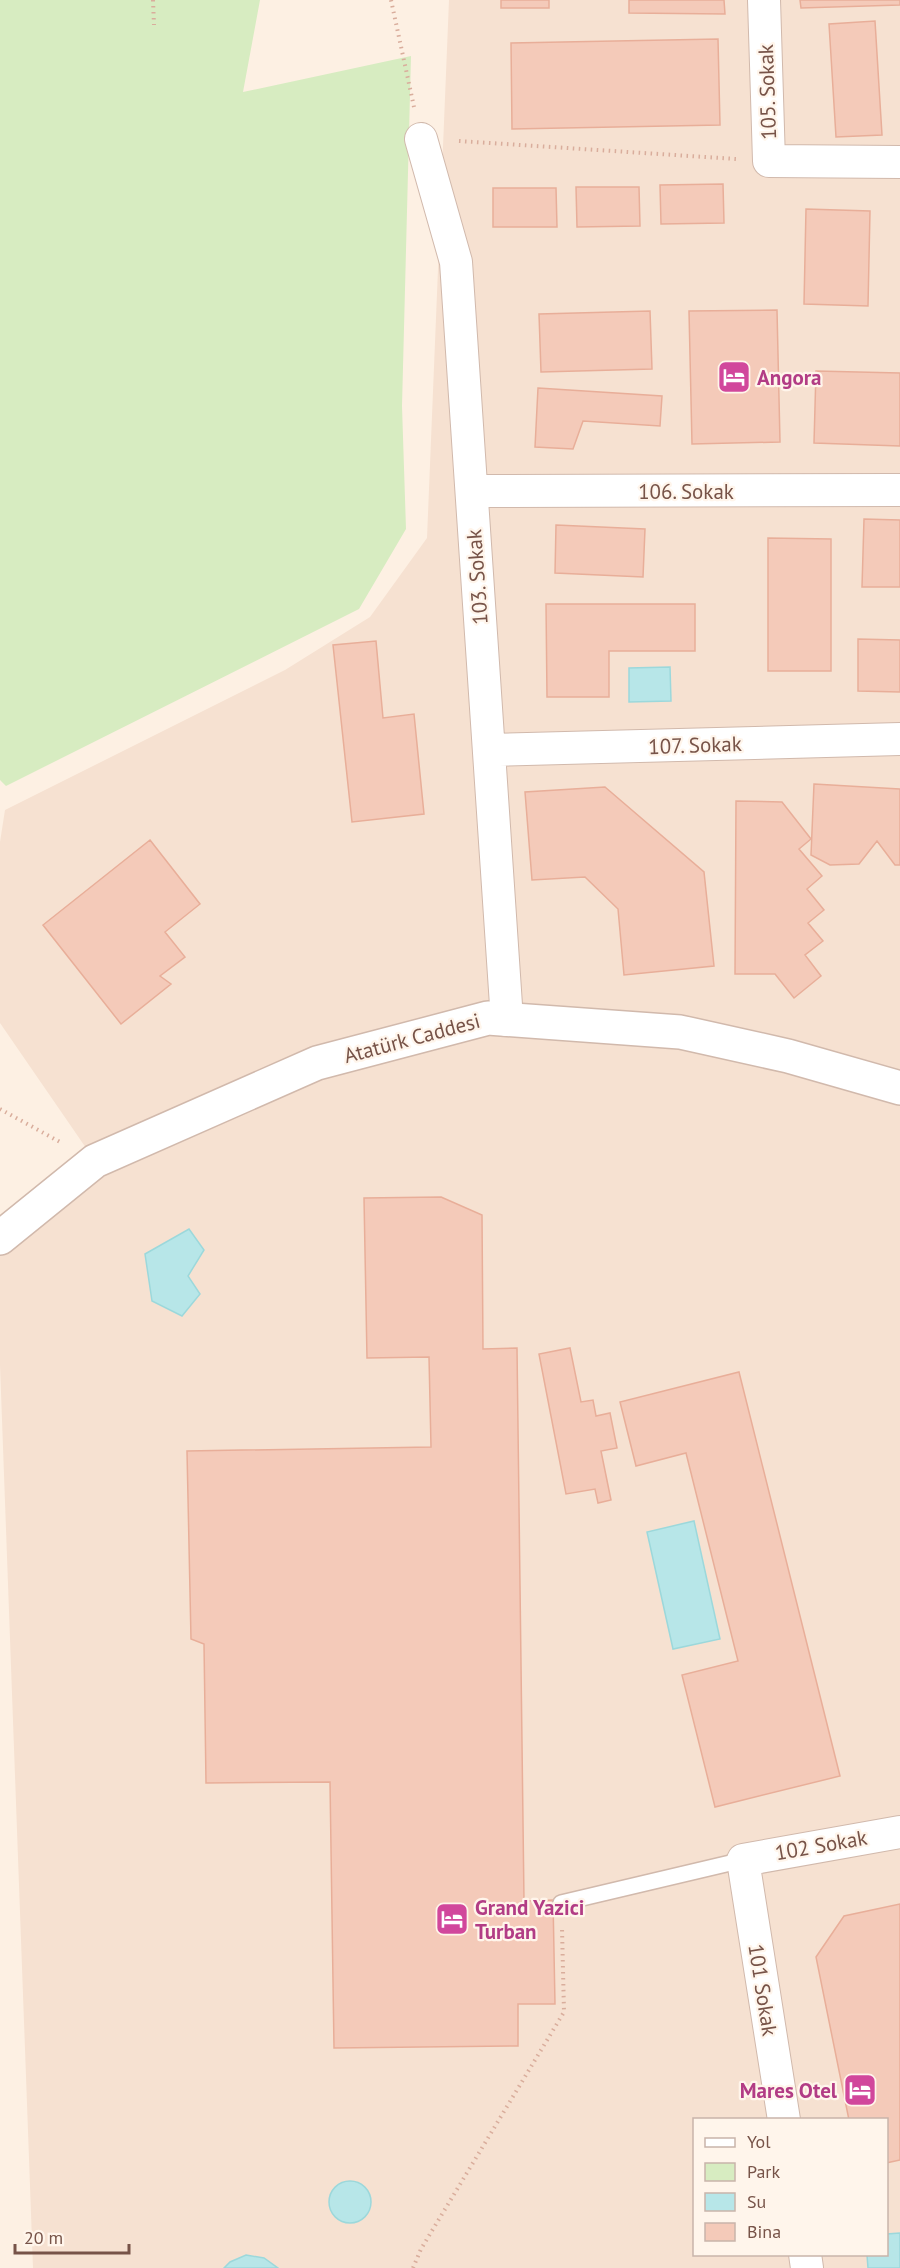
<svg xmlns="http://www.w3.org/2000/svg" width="900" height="2268" viewBox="0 0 900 2268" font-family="'PT Sans',sans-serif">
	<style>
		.residential { fill: #f6e1d1; fill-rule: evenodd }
		.green { fill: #d7ecc1 }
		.water { fill: #b7e6e8; stroke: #9cd8db; stroke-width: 1.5 }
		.building { fill: #f4cab9; stroke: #e8ae99; stroke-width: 1.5 }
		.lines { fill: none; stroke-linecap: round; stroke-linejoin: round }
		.service-casing { stroke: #d1b9ac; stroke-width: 18 }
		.minor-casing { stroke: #d1b9ac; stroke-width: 34 }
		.tertiary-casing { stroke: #d1b9ac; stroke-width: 36 }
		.path { stroke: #d9ad9c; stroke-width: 4; stroke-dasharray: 1.5 4.5; stroke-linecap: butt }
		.service { stroke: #fff; stroke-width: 15 }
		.minor { stroke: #fff; stroke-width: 32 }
		.tertiary { stroke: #fff; stroke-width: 33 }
		.labels { text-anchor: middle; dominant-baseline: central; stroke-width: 4.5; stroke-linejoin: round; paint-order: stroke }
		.street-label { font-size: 21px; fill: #775348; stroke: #fff5eb }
		.hotel-label { font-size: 21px; font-weight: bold; fill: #b23c85; stroke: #fff5eb; text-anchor: start }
	</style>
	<rect width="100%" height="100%" fill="#fdf0e3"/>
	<path class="residential" d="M449 0H900V2268H33L0 1365V1238L95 1161 0 1023V842L5 810 285 670 370 617 427 538ZM694 2120H886V2254H694Z"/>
	<path class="green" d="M0 0H260L243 92 411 56 402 406 406 529 359 609 6 786 0 780Z"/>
	<path class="water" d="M670 667 671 701 629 702V668Z
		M189 1229 204 1250 188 1276 200 1294 182 1316 152 1301 145 1254Z
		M694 1521 720 1639 673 1649 647 1532Z
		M329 2202a21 21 0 1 1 42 0a21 21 0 1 1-42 0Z
		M900 2233V2268H868L867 2255 886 2254 887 2234Z
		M246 2255 264 2258 278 2268H224L230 2262Z"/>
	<path class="building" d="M501 0H549V8H501Z
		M629 0H724L725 14 629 13Z
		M800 0H900V5L801 8Z
		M875 21 882 135 836 137 829 24Z
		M718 39 720 125 512 129 511 43Z
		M723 184 724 223 661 224 660 185Z
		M576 187H639L640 226 577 227Z
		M493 188H556L557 227H493Z
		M806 209 870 211 868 306 804 304Z
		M777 310 780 442 692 444 689 311Z
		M650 311 652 369 541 372 539 314Z
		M816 371 900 373V446L814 443Z
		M538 388 662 396 660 426 583 421 573 449 535 447Z
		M864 519 900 520V587H862Z
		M556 525 645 529 643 577 555 573Z
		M768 538 831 539V671H768Z
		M546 604H695V651H609V697H547Z
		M858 639 900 640V692L858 691Z
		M376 641 383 718 414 714 424 814 352 822 333 645Z
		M814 784 900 789V865H895L877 841 859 864 830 865 811 855Z
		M605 787 704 872 714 966 624 975 618 909 585 877 532 880 525 792Z
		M736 801 782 802 811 839 799 849 822 876 807 889 824 910 808 923 823 941 805 955 821 976 794 998 775 974H735Z
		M150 840 200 904 165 932 185 957 160 976 171 984 121 1024 43 925Z
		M441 1197 482 1215 483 1349 517 1348 524 1901 553 1900 555 2004H518V2046L334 2048 330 1782 206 1783 204 1644 191 1639 187 1451 431 1447 429 1357 367 1358 364 1198Z
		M570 1348 581 1402 593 1400 596 1416 610 1413 617 1448 601 1451 611 1500 598 1503 595 1489 566 1494 539 1354Z
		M739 1372 840 1776 715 1807 682 1675 738 1661 686 1453 636 1466 620 1402Z
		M900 1904V2160L886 2163V2120H849L816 1957 844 1916Z"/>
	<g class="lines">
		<g class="service-casing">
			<path id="service" d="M561 1903 743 1860"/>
		</g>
		<g class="minor-casing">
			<path id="minor" d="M764 0 769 161 900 162
				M421 139 456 262 507 1020
				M472 491 900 490
				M489 750 900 739
				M784 2120 743 1860 900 1832
				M805 2254 807 2268"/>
		</g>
		<g class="tertiary-casing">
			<path id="tertiary" d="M0 1238 95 1161 317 1063 488 1018 680 1032 788 1056 900 1088"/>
		</g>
		<path class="path" d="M153 0 154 25
			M391 0 414 107
			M459 141 736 159
			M0 1109 60 1142
			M413 2268 421 2249 564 2012 562 1928"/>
		<use href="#service" class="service"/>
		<use href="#minor" class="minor"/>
		<use href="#tertiary" class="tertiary"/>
	</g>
	<defs>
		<g id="hotel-square" transform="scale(1.725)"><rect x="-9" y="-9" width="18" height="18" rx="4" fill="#d1479c" stroke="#fff5eb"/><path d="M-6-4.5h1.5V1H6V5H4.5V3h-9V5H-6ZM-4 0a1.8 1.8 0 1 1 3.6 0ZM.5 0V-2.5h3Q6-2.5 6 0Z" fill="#fff"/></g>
	</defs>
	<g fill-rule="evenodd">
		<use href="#hotel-square" x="734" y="377"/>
		<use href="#hotel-square" x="452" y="1919"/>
		<use href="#hotel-square" x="860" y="2090"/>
	</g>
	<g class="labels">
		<g class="street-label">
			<text transform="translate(767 92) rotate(-92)">105. Sokak</text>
			<text x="686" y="491">106. Sokak</text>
			<text transform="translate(477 577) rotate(-94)">103. Sokak</text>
			<text transform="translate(695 745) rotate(-2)">107. Sokak</text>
			<text transform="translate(412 1038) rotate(-15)">Atatürk Caddesi</text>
			<text transform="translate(821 1845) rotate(-10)">102 Sokak</text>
			<text transform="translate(763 1990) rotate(81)">101 Sokak</text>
		</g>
		<g class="hotel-label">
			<text x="757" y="377">Angora</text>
			<text x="475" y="1907">Grand Yazici<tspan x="475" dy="24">Turban</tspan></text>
			<text x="837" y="2090" text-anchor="end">Mares Otel</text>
		</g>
	</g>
	<rect x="693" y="2118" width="195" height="138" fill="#fff5eb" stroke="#c9b4aa" stroke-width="1.5"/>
	<rect x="705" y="2138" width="30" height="9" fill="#ffffff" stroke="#c9b4aa" stroke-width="1.5"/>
	<text x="747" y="2148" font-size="18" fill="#775348">Yol</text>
	<rect x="705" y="2163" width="30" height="18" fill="#d7ecc1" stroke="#c9b4aa" stroke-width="1.5"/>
	<text x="747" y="2178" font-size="18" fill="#775348">Park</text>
	<rect x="705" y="2193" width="30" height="18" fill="#b7e6e8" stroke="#c9b4aa" stroke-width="1.5"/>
	<text x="747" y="2208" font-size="18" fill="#775348">Su</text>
	<rect x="705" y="2223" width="30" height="18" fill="#f4cab9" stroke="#c9b4aa" stroke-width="1.5"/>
	<text x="747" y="2238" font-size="18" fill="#775348">Bina</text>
	<path d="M15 2244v9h114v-9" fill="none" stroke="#775348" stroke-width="3"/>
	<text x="24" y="2244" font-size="18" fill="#775348" stroke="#fff5eb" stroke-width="4.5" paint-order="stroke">20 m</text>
</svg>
